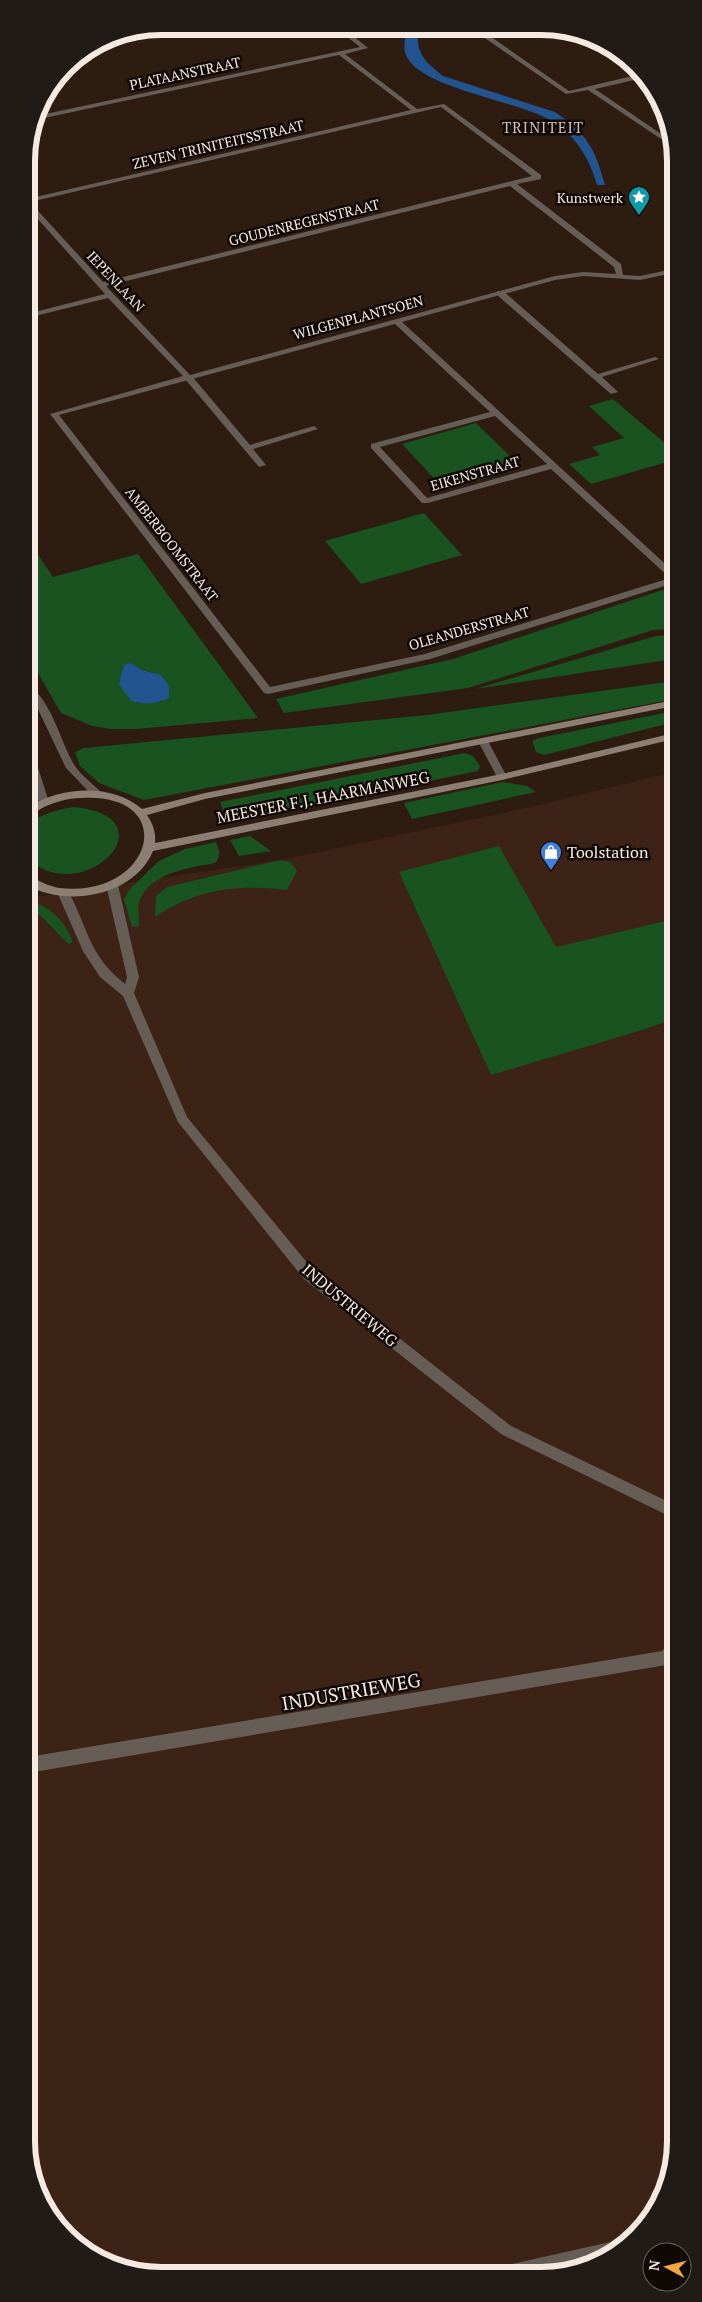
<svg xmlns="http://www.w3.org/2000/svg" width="702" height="2302" viewBox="0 0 702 2302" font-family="'PT Serif',serif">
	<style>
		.built { fill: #3c2315 }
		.green { fill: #19531f; fill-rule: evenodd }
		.water { fill: #225490 }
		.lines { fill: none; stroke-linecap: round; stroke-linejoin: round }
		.service { fill: #655d56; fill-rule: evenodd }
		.minor { fill: #655d56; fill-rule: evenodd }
		.tertiary { fill: #655d56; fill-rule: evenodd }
		.secondary { fill: #8c7e73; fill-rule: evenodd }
		.labels { text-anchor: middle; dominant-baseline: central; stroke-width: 5; stroke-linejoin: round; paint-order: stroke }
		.far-street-label { font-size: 14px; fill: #f6e9e2; stroke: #100805 }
		.far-poi-label { font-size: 14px; fill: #f6e9e2; stroke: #100805; text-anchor: end }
		.far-neighbourhood-label { font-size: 15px; letter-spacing: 1px; fill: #d7beb0; stroke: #100805 }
		.street-label { font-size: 16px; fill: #f6e9e2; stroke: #100805 }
		.poi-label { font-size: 16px; fill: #f6e9e2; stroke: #100805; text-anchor: start }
		.near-street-label { font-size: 19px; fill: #f6e9e2; stroke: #100805 }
		.rim { fill: none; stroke: #f6e9e2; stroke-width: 6 }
	</style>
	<rect width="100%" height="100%" fill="#2e1c11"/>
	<path class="built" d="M674 772 675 2149 665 2193 642 2230 608 2258 567 2273H135L66 2236 29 2167 27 898 281 860 526 808Z"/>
	<path class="green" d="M613 399 674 451V460L591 484 569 464 600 455 592 447 624 438 589 406Z
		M476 423 522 468 445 490 402 444Z
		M424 513 462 555 361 584 325 541Z
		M27 538 53 577 138 554 258 718 136 729H111L92 726 61 713 27 654ZM131 663 142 670 154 673 162 702 137 703 119 684 121 673 125 664Z
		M666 589H674V629L653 630 468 688 284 713 276 699 453 659Z
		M674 635V659L475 689 656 636Z
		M674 681V699L144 800 99 783 80 766 75 752 84 748 427 715Z
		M674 711V722L544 755 536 752 532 741 539 738Z
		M465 753 473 756 480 766 478 771 228 822 220 802Z
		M503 782 527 786 536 792 412 819 404 803Z
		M74 807C175 817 82 911 27 858 27 850 25 837 27 829 32 815 61 809 74 807Z
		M250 836 271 851 239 856 230 840Z
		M216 842C219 850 222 856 215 863 189 868 153 872 140 899 137 906 139 917 139 926L132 927 124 899 130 889 159 861 185 849Z
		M499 846 556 947 674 919V1019L639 1031 491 1075 399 872Z
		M280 860 290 862 297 871 287 890C238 884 196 889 155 917L156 896 167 887Z
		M27 900C51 907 64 919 73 942L68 944 43 918 27 908Z"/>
	<path class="water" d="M408 28H418C416 53 423 60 443 76L555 112C587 133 595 149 605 185H597C590 159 576 136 552 121 519 101 423 89 407 57 402 48 405 38 408 28Z
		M131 663 142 670 161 675 169 686V698C158 704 143 705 131 701L119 684 121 673 125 664Z"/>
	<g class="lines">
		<path class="service" d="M497 291H503L598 374 655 357 659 359 602 377 618 392 611 394 497 295Z
			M185 375H191L250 445 314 426 318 429 253 449 266 465 259 467 185 379Z"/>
		<path class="minor" d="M335 27H342L368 48 345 54 417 109 444 104 541 175V179L517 184 621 264 623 275 640 276 673 269V273L640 280 583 276 555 280 402 322 674 572V583L430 659 268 694 264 693 50 414 183 376 108 298 27 318V314L105 294 27 207V199L411 110 339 55 35 120 36 116 360 47ZM441 107 532 176 103 282 30 202ZM510 186 614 267 616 274 583 272 555 276 190 375 106 286ZM395 324 490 412 371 444V448L422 503H428L551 469 670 578 425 654 270 687 59 415ZM495 416 547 464 427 498 380 447Z
			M480 28H490L484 32 569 91 641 74 643 78 595 89 673 142V147L588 90 566 94 479 34Z
			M483 738 488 741 507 777 506 779 502 780 497 777 478 741Z
			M112 881 118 885 139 977 134 993 187 1117 314 1271 511 1426 675 1505V1519L501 1434 304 1279 178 1122 123 996 100 977 83 951 57 892 59 889H67C88 927 88 955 125 984L127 977 106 885Z
			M675 1640V1659L666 1665 28 1773V1757L662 1651 670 1642Z
			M619 2240 626 2243C620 2248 614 2254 607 2258 577 2275 536 2275 503 2273L505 2266 512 2264Z"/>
		<path class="tertiary" d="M27 686C50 694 62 747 75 766 82 776 93 784 101 792V796H93L66 768 35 703 27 695Z
			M27 746 32 749 49 802 48 804H40L39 802 27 766Z"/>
		<path class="secondary" d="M674 700V706L205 799 147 815C153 824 156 832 155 843L502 774 674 733V739L502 780 153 851C135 896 66 908 27 885V876C39 880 47 886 59 888 154 899 181 792 81 798 68 798 55 802 44 807 38 810 33 815 27 816V808C60 786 112 783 142 809L205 793Z"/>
	</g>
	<defs>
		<g id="sight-pin" transform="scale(1.125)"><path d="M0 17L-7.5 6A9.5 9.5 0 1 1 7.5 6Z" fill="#0f9aa8" stroke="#100805"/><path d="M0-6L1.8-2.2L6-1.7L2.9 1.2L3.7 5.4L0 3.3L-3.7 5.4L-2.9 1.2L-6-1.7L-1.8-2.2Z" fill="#fff"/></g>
		<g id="shop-pin" transform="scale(1.125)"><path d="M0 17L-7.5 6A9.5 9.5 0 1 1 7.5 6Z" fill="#3f7fe0" stroke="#100805"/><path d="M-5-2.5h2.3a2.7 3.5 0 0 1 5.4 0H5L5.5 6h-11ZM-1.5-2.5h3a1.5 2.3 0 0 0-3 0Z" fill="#fff"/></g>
	</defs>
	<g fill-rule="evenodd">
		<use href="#sight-pin" x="639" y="197"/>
		<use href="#shop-pin" x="551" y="852"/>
	</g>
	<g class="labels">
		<g class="far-street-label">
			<text transform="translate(185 73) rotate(-12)">PLATAANSTRAAT</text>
			<text transform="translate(218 144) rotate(-13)">ZEVEN TRINITEITSSTRAAT</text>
			<text transform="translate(304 222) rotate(-14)">GOUDENREGENSTRAAT</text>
			<text transform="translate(116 281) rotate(47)">IEPENLAAN</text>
			<text transform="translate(358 317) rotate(-15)">WILGENPLANTSOEN</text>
			<text transform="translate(475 473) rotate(-16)">EIKENSTRAAT</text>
			<text transform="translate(172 544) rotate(52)">AMBERBOOMSTRAAT</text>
			<text transform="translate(469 628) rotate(-16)">OLEANDERSTRAAT</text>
		</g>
		<g class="far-poi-label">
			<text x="623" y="197">Kunstwerk</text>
		</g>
		<g class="far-neighbourhood-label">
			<text x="543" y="127">TRINITEIT</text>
		</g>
		<g class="street-label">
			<text transform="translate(323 797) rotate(-11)">MEESTER F.J. HAARMANWEG</text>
			<text transform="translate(350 1305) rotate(40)">INDUSTRIEWEG</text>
		</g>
		<g class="poi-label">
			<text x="567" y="852">Toolstation</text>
		</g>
		<g class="near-street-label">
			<text transform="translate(351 1691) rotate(-10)">INDUSTRIEWEG</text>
		</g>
	</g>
	<path d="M0 0H702V2302H0ZM161 35H541A126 126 0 0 1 667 161V2141A126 126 0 0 1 541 2267H161A126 126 0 0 1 35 2141V161A126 126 0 0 1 161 35Z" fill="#221a17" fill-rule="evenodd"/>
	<path class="rim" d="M161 35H541A126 126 0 0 1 667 161V2141A126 126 0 0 1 541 2267H161A126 126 0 0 1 35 2141V161A126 126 0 0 1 161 35Z"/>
	<g transform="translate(667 2267) rotate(277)"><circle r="24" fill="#100805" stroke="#6c625d"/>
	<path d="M0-4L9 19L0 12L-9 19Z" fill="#f2a541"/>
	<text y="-8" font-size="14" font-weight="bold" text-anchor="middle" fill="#f6e9e2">N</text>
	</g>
</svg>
